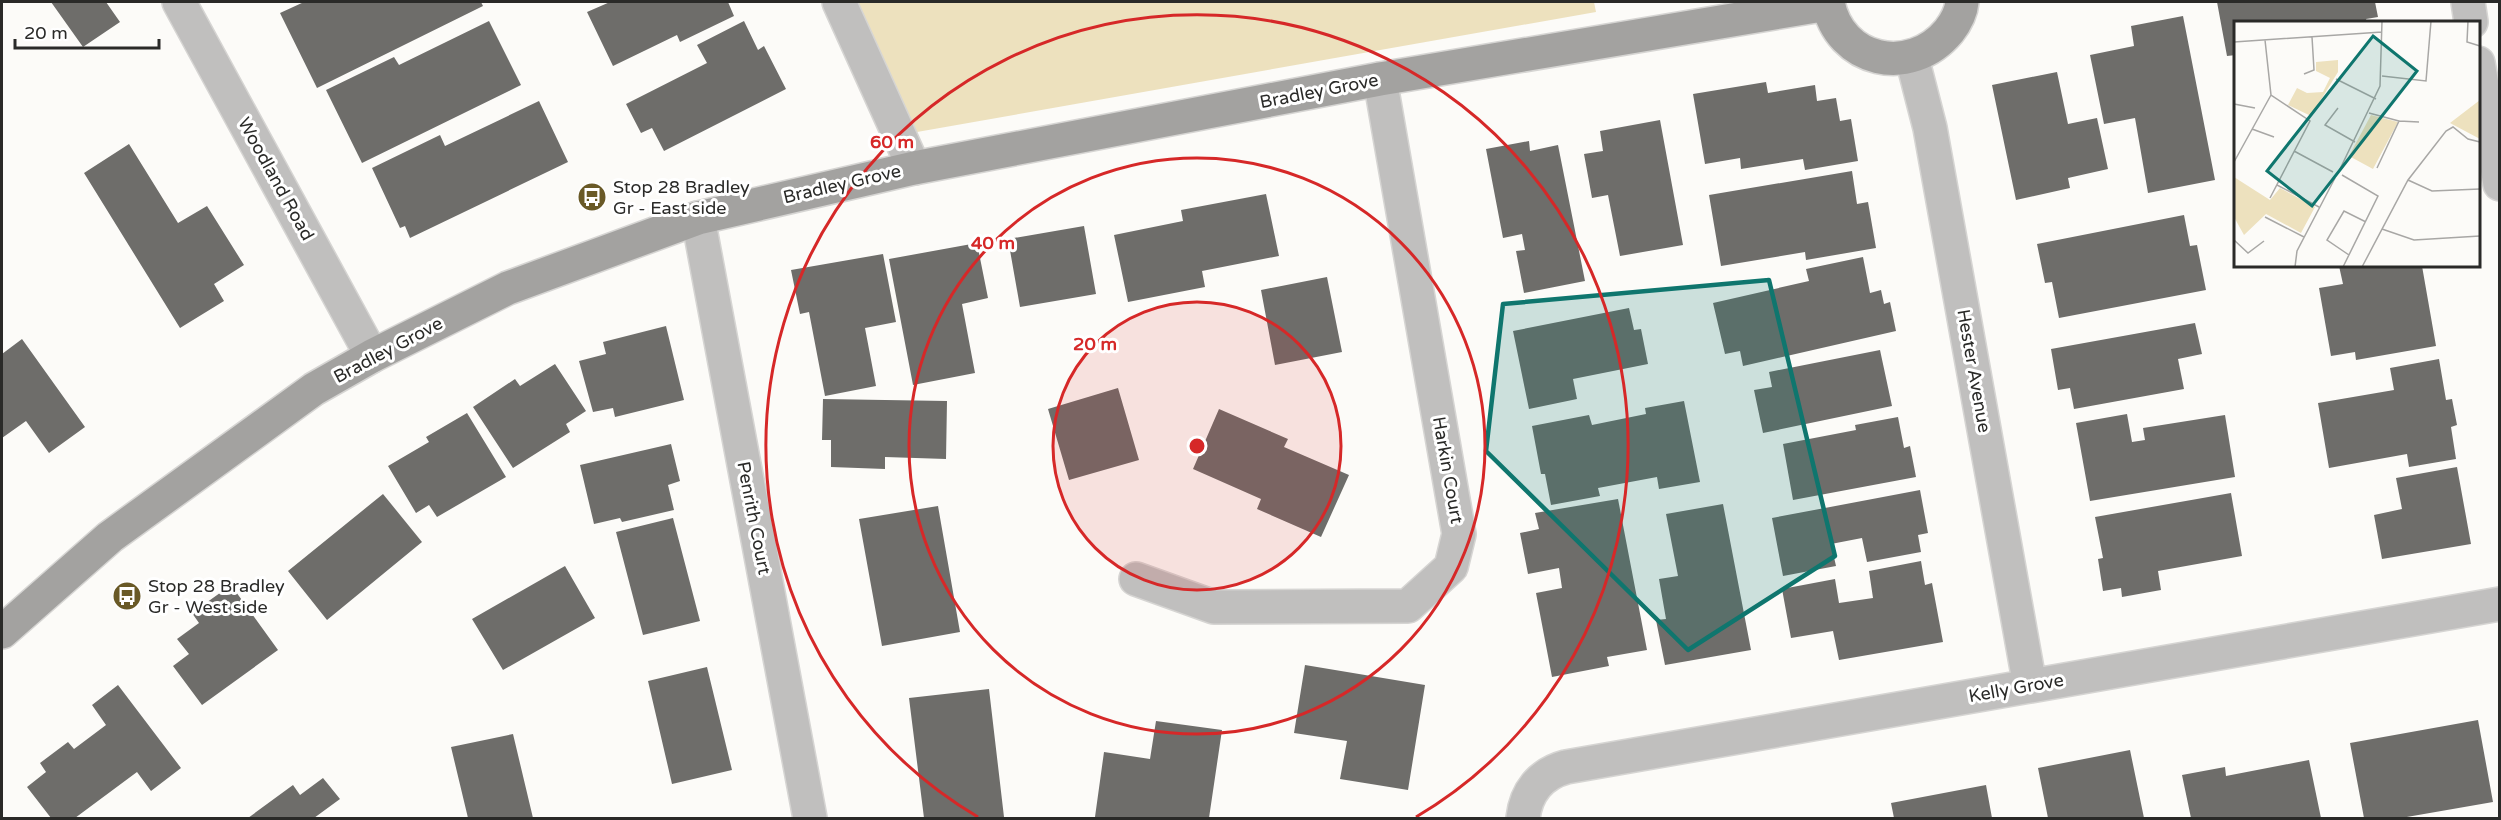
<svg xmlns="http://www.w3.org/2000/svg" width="2501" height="820" viewBox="0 0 2501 820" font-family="'Varela Round',sans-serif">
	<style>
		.green { fill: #ede1be }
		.building { fill: #6e6d6a }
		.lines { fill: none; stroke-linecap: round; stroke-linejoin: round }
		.street-casing { stroke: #d6d5d3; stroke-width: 36 }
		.secondary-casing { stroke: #d6d5d3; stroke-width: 36 }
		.street { stroke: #c0bfbe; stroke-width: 33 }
		.secondary { stroke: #a3a2a0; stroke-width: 33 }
		.marked { fill: #0f766e; fill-opacity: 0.2; stroke: #0f766e; stroke-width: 4.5; stroke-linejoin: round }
		.ring { fill: none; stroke: #d62828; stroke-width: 3 }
		.labels { text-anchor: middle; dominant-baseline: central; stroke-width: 6; stroke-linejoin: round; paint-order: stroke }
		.street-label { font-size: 18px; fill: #2a2a28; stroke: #fff }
		.poi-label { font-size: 18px; fill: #2a2a28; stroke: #fff; text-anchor: start }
		.inset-road { fill: none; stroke: #a8a7a5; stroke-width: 1.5 }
		.view { fill: #0f766e; fill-opacity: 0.15; stroke: #0f766e; stroke-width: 3 }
		.inset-edge { fill: none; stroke: #2a2a28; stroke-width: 3 }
		.centre { fill: #d62828; stroke: #fff; stroke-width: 3 }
		.ring-label { font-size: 18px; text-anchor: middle; font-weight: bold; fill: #d62828; stroke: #fff; stroke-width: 6; stroke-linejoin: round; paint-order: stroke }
	</style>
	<rect width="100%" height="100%" fill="#fcfbf8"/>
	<path class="green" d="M856 2H1594L1596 12 917 132Z"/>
	<path class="building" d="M51 2H106L120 22 83 47Z
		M304 2H481L483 6 317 88 280 13Z
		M610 2H728L734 16 680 42 677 35 613 66 587 12Z
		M2217 2H2375L2378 17 2366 19 2367 22H2236V55L2227 56Z
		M2183 16 2215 180 2148 193 2135 118 2104 124 2090 55 2134 46 2131 26Z
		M489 21 521 85 362 163 326 90 394 57 399 65Z
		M744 21 758 50 764 46 786 89 664 151 652 128 641 133 626 104 707 63 697 45Z
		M2057 72 2068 124 2097 118 2108 169 2068 178 2070 188 2016 200 1992 85Z
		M1766 82 1768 93 1815 85 1817 101 1836 98 1840 121 1851 119 1858 161 1805 170 1803 159 1741 169 1740 158 1705 164 1693 94Z
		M539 101 568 162 410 238 405 226 400 228 372 168 440 135 445 146Z
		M1660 120 1683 245 1620 256 1608 195 1592 198 1584 154 1603 151 1600 131Z
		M1529 141 1530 151 1558 145 1585 281 1524 293 1516 251 1525 250 1522 234 1503 238 1486 149Z
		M129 144 178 223 207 206 244 265 214 284 224 301 180 328 84 173Z
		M1852 171 1857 204 1868 202 1876 248 1806 260 1805 252 1721 266 1709 195Z
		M1266 194 1279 256 1202 271 1205 287 1128 302 1114 235 1183 221 1181 210Z
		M2184 215 2190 246 2197 245 2206 290 2059 318 2052 282 2045 283 2037 244Z
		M1084 226 1096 294 1020 307 1008 239Z
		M977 243 988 298 962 304 975 373 913 385 889 259Z
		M883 254 896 322 865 328 876 386 825 396 809 312 800 314 791 270Z
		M1863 257 1870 293 1881 290 1884 304 1890 302 1896 331 1743 366 1740 351 1725 354 1713 303 1809 281 1806 269Z
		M2339 266H2422L2436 346 2356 360 2355 352 2331 356 2319 288 2343 284Z
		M1327 277 1342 352 1275 365 1261 290Z
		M1629 308 1634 330 1641 329 1648 364 1573 379 1577 399 1529 409 1513 331Z
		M2195 323 2202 354 2178 359 2184 389 2074 409 2070 388 2058 390 2051 349Z
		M666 326 684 400 615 417 613 408 593 412 579 361 606 354 603 342Z
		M22 339 85 427 49 453 26 421 2 438V354Z
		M1880 350 1892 406 1763 433 1754 390 1772 387 1769 372Z
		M2439 359 2446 400 2452 399 2457 425 2451 427 2456 459 2409 467 2407 454 2329 468 2318 403 2394 390 2390 368Z
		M555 364 586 411 566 424 570 432 513 468 473 407 515 379 520 386Z
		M1118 388 1139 460 1069 480 1048 409Z
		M823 399 947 401 946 459 885 457V469L831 467V440H822Z
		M1684 401 1700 482 1659 489 1657 477 1598 488 1600 496 1551 505 1545 474H1541L1532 426 1589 415 1592 425 1646 414 1645 408Z
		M1219 409 1288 439 1284 447 1349 475 1321 537 1257 509 1261 499 1193 469Z
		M467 413 506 477 437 517 429 505 416 513 388 466 429 442 426 437Z
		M2127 414 2132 442 2145 440 2143 428 2225 415 2235 477 2090 501 2076 423Z
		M1898 417 1904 448 1910 446 1916 477 1793 500 1783 444 1856 430 1855 425Z
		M671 444 680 481 668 485 674 510 622 522 620 518 594 524 580 465Z
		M2457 467 2471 544 2382 559 2374 515 2402 509 2396 478Z
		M1920 490 1928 533 1918 535 1921 552 1867 562 1862 538 1831 544 1836 566 1783 576 1772 518Z
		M2231 493 2242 556 2158 571 2161 590 2122 597 2121 588 2103 591 2098 559 2103 558 2095 517Z
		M383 494 422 542 327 620 288 571Z
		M1618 499 1647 650 1607 657 1609 666 1552 677 1536 593 1562 588 1559 568 1528 574 1520 533 1539 529 1535 513Z
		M1723 504 1751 650 1665 665 1656 620 1666 619 1659 579 1678 576 1666 514Z
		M938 506 960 632 882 646 859 519Z
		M673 518 700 621 643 635 616 532Z
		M1921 561 1925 585 1932 583 1943 642 1839 660 1833 631 1791 638 1782 589 1835 579 1839 603 1873 598 1869 571Z
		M565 566 595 618 503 670 472 619Z
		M231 585 278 650 202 705 173 666 189 654 177 639 199 623 192 613Z
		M1305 665 1425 685 1408 790 1340 779 1347 741 1294 733Z
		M707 667 732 770 672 784 648 681Z
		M118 685 181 768 151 791 137 772 75 818H51L27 787 46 772 40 763 68 742 74 749 106 725 92 705Z
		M989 689 1004 817 924 818 909 698Z
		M2478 720 2493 802 2401 818H2364L2350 743Z
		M1156 721 1222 730 1209 818 1095 817 1104 752 1150 759Z
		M513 734 533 818H468L451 747Z
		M2130 750 2144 818H2048L2038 768Z
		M2309 760 2321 818H2191L2182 775 2225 767 2226 776Z
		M323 778 340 799 314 818H248L293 785 300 795Z
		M1986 785 1992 818H1894L1891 803Z"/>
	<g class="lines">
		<g class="street-casing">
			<path id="street" d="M179 2 372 356
				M839 2 914 168
				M2468 2 2471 22
				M1912 58 1930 128 2030 686
				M2478 63 2500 184
				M698 218 810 818
				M1136 579 1214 607 1408 606 1451 567 1459 534 1380 79
				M1523 818C1526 792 1540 774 1566 767L2500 604"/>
		</g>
		<g class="secondary-casing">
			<path id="secondary" d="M1828 2C1839 62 1910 78 1949 31 1956 22 1961 13 1962 2
				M2 632 110 537 314 389 372 356 508 288 698 218 914 168 1380 79 1828 4"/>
		</g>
		<use href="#street" class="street"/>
		<use href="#secondary" class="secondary"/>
	</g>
	<path class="marked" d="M1769 280 1835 556 1688 650 1486 451 1503 304Z"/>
	<circle cx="1197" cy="446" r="144" fill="#d62828" fill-opacity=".12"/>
	<g class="ring">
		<circle cx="1197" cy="446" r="144"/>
		<circle cx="1197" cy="446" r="288"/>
		<path d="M978 817A431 431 0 1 1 1416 817"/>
	</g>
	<defs>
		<g id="bus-disc" transform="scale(1.5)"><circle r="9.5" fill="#695926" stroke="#fff"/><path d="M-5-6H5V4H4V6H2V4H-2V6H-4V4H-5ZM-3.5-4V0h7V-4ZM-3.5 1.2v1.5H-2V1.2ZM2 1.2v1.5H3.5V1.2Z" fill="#fff"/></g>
	</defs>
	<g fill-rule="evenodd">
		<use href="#bus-disc" x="592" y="197"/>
		<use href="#bus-disc" x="127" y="596"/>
	</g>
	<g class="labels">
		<g class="street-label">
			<text transform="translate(1319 91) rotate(-11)">Bradley Grove</text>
			<text transform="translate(276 179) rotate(61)">Woodland Road</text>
			<text transform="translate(842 184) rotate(-13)">Bradley Grove</text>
			<text transform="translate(388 350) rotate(-28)">Bradley Grove</text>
			<text transform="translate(1974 371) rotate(80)">Hester Avenue</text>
			<text transform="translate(1448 470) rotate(80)">Harkin Court</text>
			<text transform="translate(754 518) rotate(79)">Penrith Court</text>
			<text transform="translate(2016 688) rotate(-10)">Kelly Grove</text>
		</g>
		<g class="poi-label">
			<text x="613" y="187">Stop 28 Bradley<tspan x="613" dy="21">Gr - East side</tspan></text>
			<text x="148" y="586">Stop 28 Bradley<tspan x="148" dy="21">Gr - West side</tspan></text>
		</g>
	</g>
	<g transform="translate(2234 21)">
		<rect width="246" height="246" fill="#fcfbf8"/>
		<path d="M104 39V51L77 95 54 84 63 67 73 72 89 71 96 57 82 50V41ZM246 79V118L216 102ZM137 94 164 101 139 148 115 135ZM0 156 36 179 46 167 81 186 67 212 32 193 10 214 0 196Z" fill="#ede1be"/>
		<path class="inset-road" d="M234 0 233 21 246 25M31 19 37 74 76 100 36 177M0 21 148 11M70 53 80 49 78 16M148 55 192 60 197 0M102 58 142 78M0 83 21 87M104 87 91 104 121 121M135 92 165 100 143 147M165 100 185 101M18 108 40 116M60 130 99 151M0 141 37 74M106 148 146 65 148 0M108 154 144 175 109 246M174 159 198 170 246 168M43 164 85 186M31 196 70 216M148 208 180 219 246 215M0 219 14 232 30 220M115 234 93 219 110 190 132 201M61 246 63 230 101 157M128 246 174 159 212 110 219 106 234 118 246 121"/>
		<path class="view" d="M139 15 183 50 78 185 33 150Z"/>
		<rect width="246" height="246" class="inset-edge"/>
	</g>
	<circle cx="1197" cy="446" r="9" class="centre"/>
	<g class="ring-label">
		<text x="892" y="148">60 m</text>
		<text x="993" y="249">40 m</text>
		<text x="1095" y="350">20 m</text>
	</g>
	<rect width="2501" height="820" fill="none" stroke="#2a2a28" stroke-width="6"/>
	<path d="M15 39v9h144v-9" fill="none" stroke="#2a2a28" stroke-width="3"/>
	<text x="24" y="39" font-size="18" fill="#2a2a28" stroke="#ffffff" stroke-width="4.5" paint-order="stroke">20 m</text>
</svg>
